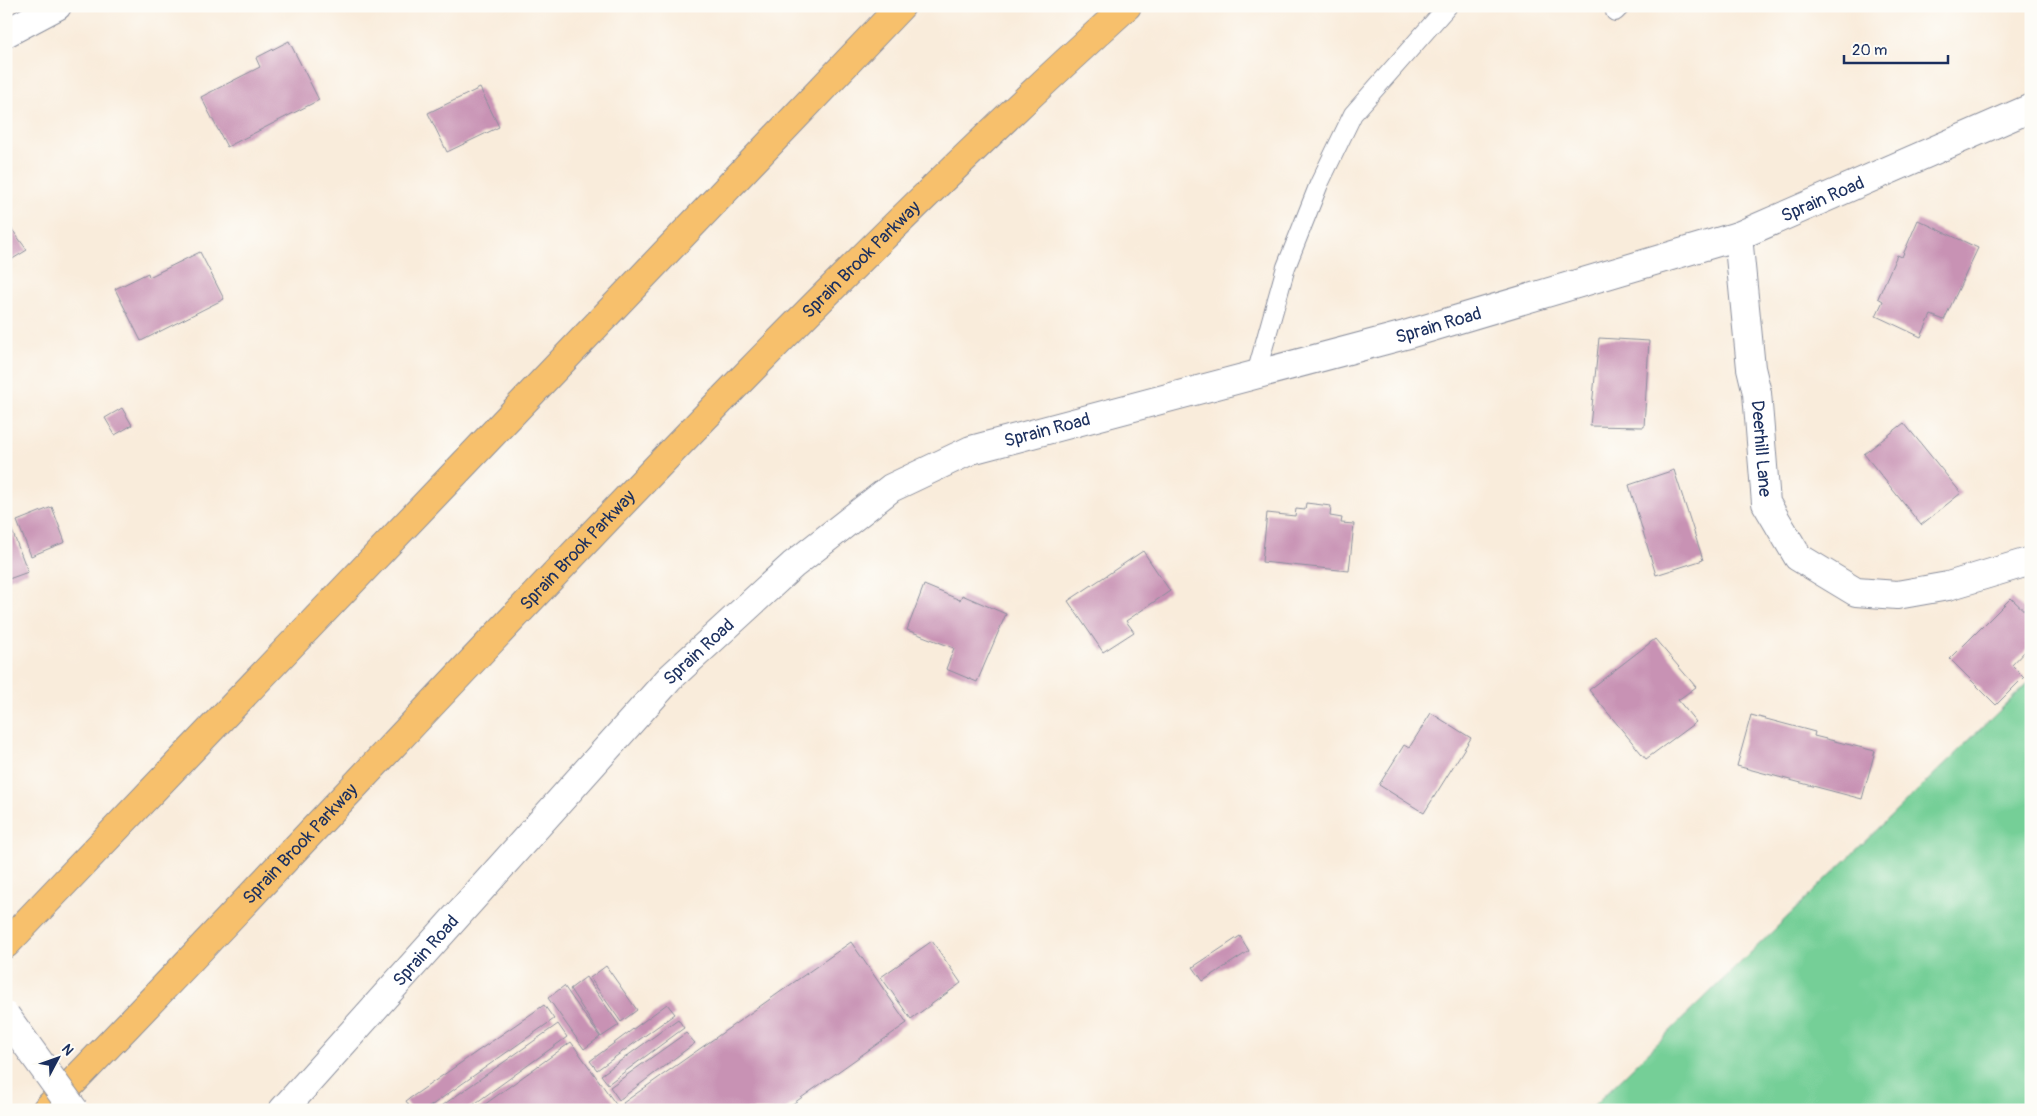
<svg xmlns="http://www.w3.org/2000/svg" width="2037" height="1116" viewBox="0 0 2037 1116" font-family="Pangolin,sans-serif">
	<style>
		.green { fill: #75cf97; stroke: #487f7a }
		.building { fill: #c892b4 }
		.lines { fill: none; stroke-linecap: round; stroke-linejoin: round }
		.service-casing { stroke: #8a8e9c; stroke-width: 20 }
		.minor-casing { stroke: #8a8e9c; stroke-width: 30 }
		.tertiary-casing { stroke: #8a8e9c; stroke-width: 30 }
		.motorway-casing { stroke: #8a8e9c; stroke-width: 30 }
		.service { stroke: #fff; stroke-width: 18 }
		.minor { stroke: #fff; stroke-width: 28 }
		.tertiary { stroke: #fff; stroke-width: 28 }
		.motorway { stroke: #f7c06c; stroke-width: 28 }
		.tertiary-bridge-casing { stroke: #8a8e9c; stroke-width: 30; stroke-linecap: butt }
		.tertiary-bridge { stroke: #fff; stroke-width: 28 }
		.labels { text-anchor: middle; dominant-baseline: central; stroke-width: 4; stroke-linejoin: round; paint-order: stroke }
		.street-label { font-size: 18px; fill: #1b2f5e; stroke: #fdfcf7 }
	</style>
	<rect width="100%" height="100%" fill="#fdfcf7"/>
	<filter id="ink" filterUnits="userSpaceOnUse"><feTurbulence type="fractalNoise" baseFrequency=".02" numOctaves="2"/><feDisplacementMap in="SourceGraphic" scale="10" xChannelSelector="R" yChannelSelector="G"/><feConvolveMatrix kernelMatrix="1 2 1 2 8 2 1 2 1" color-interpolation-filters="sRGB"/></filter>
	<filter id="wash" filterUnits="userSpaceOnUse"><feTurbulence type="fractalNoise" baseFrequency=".0096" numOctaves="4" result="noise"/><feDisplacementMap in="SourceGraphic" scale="20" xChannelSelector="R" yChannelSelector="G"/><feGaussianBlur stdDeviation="1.12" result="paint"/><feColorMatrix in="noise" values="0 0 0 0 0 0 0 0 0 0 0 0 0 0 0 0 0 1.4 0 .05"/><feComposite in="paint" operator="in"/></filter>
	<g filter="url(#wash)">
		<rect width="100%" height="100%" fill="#f9ecdb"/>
		<path class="green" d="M2031 680V1110H1589Z"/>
		<g id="blocks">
			<path class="building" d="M289 41 319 100 227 147 201 97 260 67 256 58Z
				M480 88 499 127 447 152 428 113Z
				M1918 220 1978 248 1944 320 1931 315 1921 337 1876 316 1883 301 1878 298 1897 255 1902 257Z
				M11 228 27 250 6 263V230Z
				M200 252 224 299 141 341 115 289 148 273 149 277Z
				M1599 338 1649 341 1644 427 1590 426Z
				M122 408 132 425 115 435 105 418Z
				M1904 423 1961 493 1921 525 1864 454Z
				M1674 470 1703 560 1656 575 1629 485Z
				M1306 503 1331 506 1330 516 1342 518 1341 523 1354 524 1349 571 1262 562 1267 513 1295 516 1296 509 1305 510Z
				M52 507 65 542 31 556 17 521Z
				M6 515 28 572 6 580Z
				M1143 551 1170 591 1126 621 1134 632 1103 652 1068 601Z
				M924 585 960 600 962 595 1006 614 977 682 946 669 954 648 907 630Z
				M2011 598 2031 617V654L2026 650 2012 665 2024 677 1996 705 1950 659Z
				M1655 639 1696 687 1678 700 1696 722 1646 759 1589 690Z
				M1431 713 1471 738 1424 813 1379 785 1404 745 1409 748Z
				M1751 715 1815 732 1814 736 1875 751 1862 799 1737 766Z
				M1240 936 1249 951 1203 981 1193 967Z
				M932 941 961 983 911 1019 881 977Z
				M851 942 907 1023 784 1110H628L623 1103Z
				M606 966 637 1010 621 1022 590 978Z
				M586 977 619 1025 601 1037 570 989Z
				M564 986 600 1037 584 1049 548 998Z
				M667 1004 675 1014 597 1070 590 1061Z
				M544 1005 554 1019 425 1110H412L406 1101Z
				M678 1019 684 1028 608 1084 601 1075Z
				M558 1024 567 1037 466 1110H436Z
				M686 1033 695 1043 619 1100 610 1087Z
				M571 1042 620 1110H477Z"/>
		</g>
	</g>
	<g filter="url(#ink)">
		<use href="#blocks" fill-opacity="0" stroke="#8a8e9c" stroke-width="1"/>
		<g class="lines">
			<g class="service-casing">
				<path id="service" d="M1615 12 1621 6
					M1256 374 1286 267 1319 184 1353 114 1448 6"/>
			</g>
			<g class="minor-casing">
				<g id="minor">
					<path d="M6 33 57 6"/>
					<path id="s1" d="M1738 236 1751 368 1757 393 1766 503 1798 557 1856 592 1897 595 1948 586 2031 561"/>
				</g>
			</g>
			<g class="tertiary-casing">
				<g id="tertiary">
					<path id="s2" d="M283 1110 670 678 793 565 891 488 971 450 1405 335 1738 236 2031 108"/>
				</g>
			</g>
			<g class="motorway-casing">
				<g id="motorway">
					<path d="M6 944 901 6"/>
					<path id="s3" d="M46 1110C405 741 745 352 1127 6"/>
				</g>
			</g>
			<use href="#service" class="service"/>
			<use href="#minor" class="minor"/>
			<use href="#tertiary" class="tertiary"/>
			<use href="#motorway" class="motorway"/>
			<g class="tertiary-bridge-casing">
				<path id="tertiary-bridge" d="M6 1016 74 1110"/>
			</g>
			<use href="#tertiary-bridge" class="tertiary-bridge"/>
		</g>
	</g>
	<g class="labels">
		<g class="street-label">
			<text stroke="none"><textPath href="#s2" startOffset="1849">Sprain Road</textPath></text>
			<text stroke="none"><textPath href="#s3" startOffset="1178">Sprain Brook Parkway</textPath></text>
			<text stroke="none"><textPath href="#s2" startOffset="1444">Sprain Road</textPath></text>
			<text stroke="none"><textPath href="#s2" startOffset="1039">Sprain Road</textPath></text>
			<text stroke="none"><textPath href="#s1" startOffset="214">Deerhill Lane</textPath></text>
			<text stroke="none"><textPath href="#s3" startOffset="772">Sprain Brook Parkway</textPath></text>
			<text stroke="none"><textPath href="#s2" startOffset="619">Sprain Road</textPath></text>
			<text stroke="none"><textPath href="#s3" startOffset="368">Sprain Brook Parkway</textPath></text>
			<text stroke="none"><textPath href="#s2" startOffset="214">Sprain Road</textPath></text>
		</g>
	</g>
	<rect width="2037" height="1116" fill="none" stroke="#fdfcf7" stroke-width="25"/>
	<g transform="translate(58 1058) rotate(49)" stroke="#fdfcf7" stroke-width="4" paint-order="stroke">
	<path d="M0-4L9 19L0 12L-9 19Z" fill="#1b2f5e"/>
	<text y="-8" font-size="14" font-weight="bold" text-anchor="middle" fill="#1b2f5e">N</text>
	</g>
	<path d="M1844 55v8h104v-8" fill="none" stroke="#1b2f5e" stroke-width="2.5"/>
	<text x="1852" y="55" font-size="15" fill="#1b2f5e" stroke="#fdfcf7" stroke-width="4" paint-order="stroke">20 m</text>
</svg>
